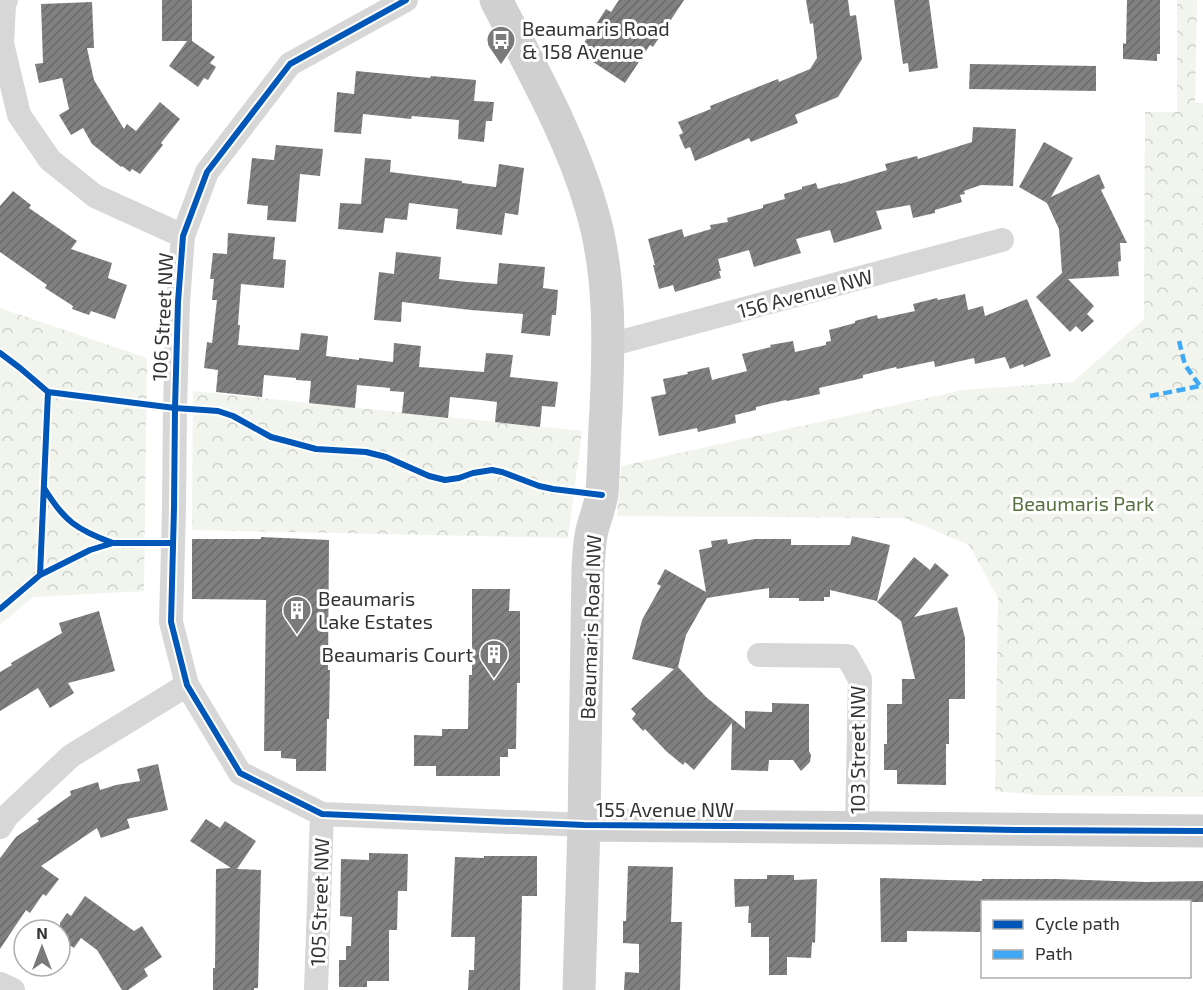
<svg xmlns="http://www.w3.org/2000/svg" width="1203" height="990" viewBox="0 0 1203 990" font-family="'Exo 2',sans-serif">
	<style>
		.forest { fill: url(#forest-crowns) }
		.building { fill: url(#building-hatch) }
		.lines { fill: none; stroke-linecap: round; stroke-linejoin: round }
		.street { stroke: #d7d7d7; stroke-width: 24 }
		.secondary { stroke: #d0d0d0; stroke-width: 33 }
		.quiet { stroke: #3fa9f5; stroke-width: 4.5; stroke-dasharray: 9 4.5; stroke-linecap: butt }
		.cycleway-casing { stroke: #fff; stroke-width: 10 }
		.cycleway { stroke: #0057b8; stroke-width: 6 }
		.labels { text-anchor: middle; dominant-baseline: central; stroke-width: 6; stroke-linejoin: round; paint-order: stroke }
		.poi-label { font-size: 20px; fill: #333; stroke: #fff; text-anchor: start }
		.street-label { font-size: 20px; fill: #333; stroke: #fff }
		.park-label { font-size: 20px; fill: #56703f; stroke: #fff }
	</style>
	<defs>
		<pattern id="forest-crowns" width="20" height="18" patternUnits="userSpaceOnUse" patternTransform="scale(1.5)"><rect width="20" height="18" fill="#f1f5ed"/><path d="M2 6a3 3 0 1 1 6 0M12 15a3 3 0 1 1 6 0" fill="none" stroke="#cfd2cc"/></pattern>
		<pattern id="building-hatch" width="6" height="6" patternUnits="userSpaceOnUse" patternTransform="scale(1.5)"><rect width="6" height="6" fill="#818181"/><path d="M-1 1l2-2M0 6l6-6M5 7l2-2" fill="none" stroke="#6a6a6a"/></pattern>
	</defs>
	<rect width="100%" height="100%" fill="#fff"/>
	<path class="forest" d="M1177 0H1197L1195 103H1203V797L1036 795 995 791 998 598 969 545 905 518 617 516 621 466 963 390 1073 382 1144 319 1145 112H1177Z
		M0 308 147 358 144 591 33 597 0 625Z
		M193 391 582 431 568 538 192 530Z"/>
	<path class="building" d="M162 0H192V41L215 57 210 63 216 67 208 80 204 78 198 87 169 66 187 41H162Z
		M619 0H684L653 47 650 45 625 83 578 52 606 9 611 12Z
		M806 0H848L850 16 856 15 862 59 838 97 795 115 798 123 751 142 749 138 695 161 690 147 685 149 679 135 683 133 678 122 711 109 710 106 778 79 779 82 810 69 817 58 813 23 810 24Z
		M894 0H929L938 68 909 72 908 63 903 64Z
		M1127 0H1160V54H1157V61L1123 59V43L1126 44Z
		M92 2 94 48H87L94 80 124 129 127 124 136 131 160 102 180 119 161 143 163 145 140 174 132 169 130 172 122 166 121 167 92 144 83 128 71 135 59 115 69 109 62 78 39 83 35 64 43 63 41 4Z
		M970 64 1096 66V91L969 89Z
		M356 71 430 78 431 76 476 80 474 101 494 102 492 121H486L484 142 458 139 459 120 412 116 411 119 363 114 361 134 334 132 337 92 354 94Z
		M973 127 1016 129 1013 186 981 185 964 191 965 194 960 195 962 202 935 210V213L913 218 910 205 876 211 882 229 834 243 830 230 796 239 801 253 754 267 749 250 718 259 721 271H719L721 278 675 292 673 285 659 289 653 265H655L648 239 682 229 684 237 711 229 710 225 728 222 727 218 763 208V205L785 199 784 194 802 189V187L816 183 818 189 840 183V184L887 170 885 164 917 156 918 159 972 142Z
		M1044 142 1073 158 1051 197 1099 174 1105 188 1101 190 1127 243H1120L1121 261 1118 262 1119 276 1068 279 1094 306 1087 314 1094 321 1082 332 1076 326 1070 332 1036 297 1062 273 1059 229 1047 203 1019 187Z
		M276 145 323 149 320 176 300 174 296 222 267 220 268 206 247 204 252 158 274 160Z
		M365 158 391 160 390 172 462 181V183L496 187 499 164 524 168 518 215 505 213 502 235 456 229 458 209 409 203 407 220 385 218 383 233 338 229 340 203 361 204Z
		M13 191 31 205 29 208 77 241 71 249 112 263 108 278 127 285 115 319 91 311 89 315 72 309 73 306 45 288 47 285 0 252V206Z
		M228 233 275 237 273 259 286 260 284 288 241 284 238 325H240L238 345 299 350 301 333 328 336 326 356 359 360V358L393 362 394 343 421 346 419 367 484 372 486 353 513 355 510 377 558 382 555 407 542 406 540 427 495 422 497 402 481 400 450 397 448 418 402 413 404 392 390 391V388L357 385 355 408 309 403 311 381 296 380V378L264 375 262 397 216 392 218 370 204 368 207 342 212 343 217 300H212L214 279H210L213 253 227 254Z
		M396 252 441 257 439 279 467 282 497 284 499 263 545 267 543 288 558 290 556 315H552L550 336 521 333 523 314 471 310 402 302 401 322 374 320 379 272 394 274Z
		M965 294 968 310 983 306 985 316 1027 299 1051 356 1024 367 1023 364 1010 369 1005 357 975 364 974 358 935 367 934 361 897 369 896 367 863 375V378L819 388 820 394 787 401 786 400 756 407V410L735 415 736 423 698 432 697 428 659 436 651 397 666 394 663 379 688 374 687 372 709 367 712 380 747 371 742 354 771 347 770 345 793 341 795 352 826 345V342L831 341 829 330 855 323V321L877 315 878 319 915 311 913 304 937 298 938 300Z
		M852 536 890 545 877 601 830 590V597H824V601H799V598H769V588L707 598 686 635 678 667 706 697 745 729V711L772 712V703L809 704V751L811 755 810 762 801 771 793 760H769L768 771 731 770 732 723 694 770 685 762 683 765 666 751 645 729 643 731 632 719 636 714 631 709 674 669 632 659 642 620 661 586 657 584 665 569 706 592 699 550 712 547 711 541 727 539 728 544 755 539H791V545H850Z
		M261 537 329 540 328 670H330L329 719H327L326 771H296V759L281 758V751H264L266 600 192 599V539H261Z
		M914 557 930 570 935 563 949 575 914 617 957 607 965 638V699H949V744H946V785L897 784V770H884V744H887V704H902V679H915L901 621 877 602Z
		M472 589H510L509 611H520V683H517L516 749H508V757H500V776H436V766H414V735L442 736V729H468L469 675H472Z
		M99 611 115 671 68 683 74 693 50 708 38 688 0 711V672L12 665 11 663 62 633 59 623Z
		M158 764 168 810 127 819 130 828 101 838 97 828 41 866 59 879 46 896 43 894 30 913 26 910 0 949V858L16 837 39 821 37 819 71 795 70 791 98 782 100 790 116 785 140 781 137 769Z
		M206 819 220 828 225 821 256 841 237 869 261 870 258 988H254V990H213V968H215L216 869 231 868 190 841Z
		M369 853 408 854 407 891H398L397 930H389V981H367V987H339V960H346V946H351L352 917 340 916 341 859 369 860Z
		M484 856H537V896H522L520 990H468L469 970H474L475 937H451L455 857 484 858Z
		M628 866 673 867 671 922H682L680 990H624L625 972 639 973V944L623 943V921H626Z
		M767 875H794V880L817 879 815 943 812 942 811 958 787 957V975H769V937H751V923H748L749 906 735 907 734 879H767Z
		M880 878 982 881V879H1057L1146 882 1203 881V902H982V932L907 931V942H881Z
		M85 896 134 931 142 926 162 957 144 969 148 976 128 990H122L97 950 81 938 74 948 60 939V923L67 913 71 916Z"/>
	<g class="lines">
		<path class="street" d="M6 0 4 5 2 43 19 115 50 160 95 196 183 236
			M406 0 290 64 207 172 183 236 178 302 175 408 174 508 171 622 187 685 240 773 322 814 584 825
			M609 345 1002 240
			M759 655 847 656 860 679 857 827
			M0 827 7 816 71 756 187 685
			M0 984 13 990
			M316 990 322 814"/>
		<path class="secondary" d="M496 0C530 66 570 135 591 207 611 273 609 341 606 410 604 437 604 465 602 492 601 507 593 521 591 536 589 546 589 557 588 568L584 825 579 990
			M584 825C791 827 997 830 1203 831"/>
		<path class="quiet" d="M1179 341 1185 365 1200 386
			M1150 396 1200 386 1203 387"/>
		<g class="cycleway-casing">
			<path id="cycleway" d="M406 0 290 64 207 172 183 236 178 302 175 408 174 508 171 622 187 685 240 773 322 814 584 825 857 827 1016 830 1203 831
				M0 353 20 368 48 392 40 575 0 609
				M48 392 175 408 218 411 233 416 271 437 290 442 316 449 366 452 386 457 429 476 445 480 459 478 473 473 492 470 502 472 539 486 553 489 602 495
				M44 488C64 521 77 530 113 543
				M40 575 90 550 113 543H173"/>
		</g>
		<use href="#cycleway" class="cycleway"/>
	</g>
	<defs>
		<g id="bus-pin" transform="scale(1.5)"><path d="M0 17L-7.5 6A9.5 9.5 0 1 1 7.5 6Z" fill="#7a7a7a" stroke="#fff"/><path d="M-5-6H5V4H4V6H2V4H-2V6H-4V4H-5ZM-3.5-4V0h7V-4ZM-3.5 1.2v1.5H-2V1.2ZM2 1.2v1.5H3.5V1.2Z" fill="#fff"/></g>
		<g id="building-pin" transform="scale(1.5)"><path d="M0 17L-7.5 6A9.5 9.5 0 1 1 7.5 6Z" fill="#7a7a7a" stroke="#fff"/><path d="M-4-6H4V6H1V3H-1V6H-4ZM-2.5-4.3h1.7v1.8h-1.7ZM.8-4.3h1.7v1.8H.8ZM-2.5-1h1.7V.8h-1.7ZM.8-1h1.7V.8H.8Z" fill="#fff"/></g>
	</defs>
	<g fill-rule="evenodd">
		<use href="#bus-pin" x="501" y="40"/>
		<use href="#building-pin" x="297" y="610"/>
		<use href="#building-pin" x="494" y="654"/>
	</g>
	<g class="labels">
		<g class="poi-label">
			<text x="522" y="28">Beaumaris Road<tspan x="522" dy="23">&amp; 158 Avenue</tspan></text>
			<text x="318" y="598">Beaumaris<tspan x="318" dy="23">Lake Estates</tspan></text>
			<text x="473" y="654" text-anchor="end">Beaumaris Court</text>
		</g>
		<g class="street-label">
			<text transform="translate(805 293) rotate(-15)">156 Avenue NW</text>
			<text transform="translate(162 317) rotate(-87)">106 Street NW</text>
			<text transform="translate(590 627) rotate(-88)">Beaumaris Road NW</text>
			<text transform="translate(857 750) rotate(-90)">103 Street NW</text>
			<text x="665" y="809">155 Avenue NW</text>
			<text transform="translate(319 902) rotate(-88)">105 Street NW</text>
		</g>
		<g class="park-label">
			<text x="1083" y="503">Beaumaris Park</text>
		</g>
	</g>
	<rect x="981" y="900" width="210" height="78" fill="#ffffff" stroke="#adadad" stroke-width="1.5"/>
	<rect x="993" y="920" width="30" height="9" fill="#0057b8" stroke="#adadad" stroke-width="1.5"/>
	<text x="1035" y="930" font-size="18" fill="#333333">Cycle path</text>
	<rect x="993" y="950" width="30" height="9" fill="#3fa9f5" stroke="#adadad" stroke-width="1.5"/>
	<text x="1035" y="960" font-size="18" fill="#333333">Path</text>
	<g transform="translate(42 948)"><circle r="28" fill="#ffffff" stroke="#adadad" stroke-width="1.5"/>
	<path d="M0-4.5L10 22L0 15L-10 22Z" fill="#7a7a7a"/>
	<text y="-9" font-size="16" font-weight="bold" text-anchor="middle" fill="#333333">N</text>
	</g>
</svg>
